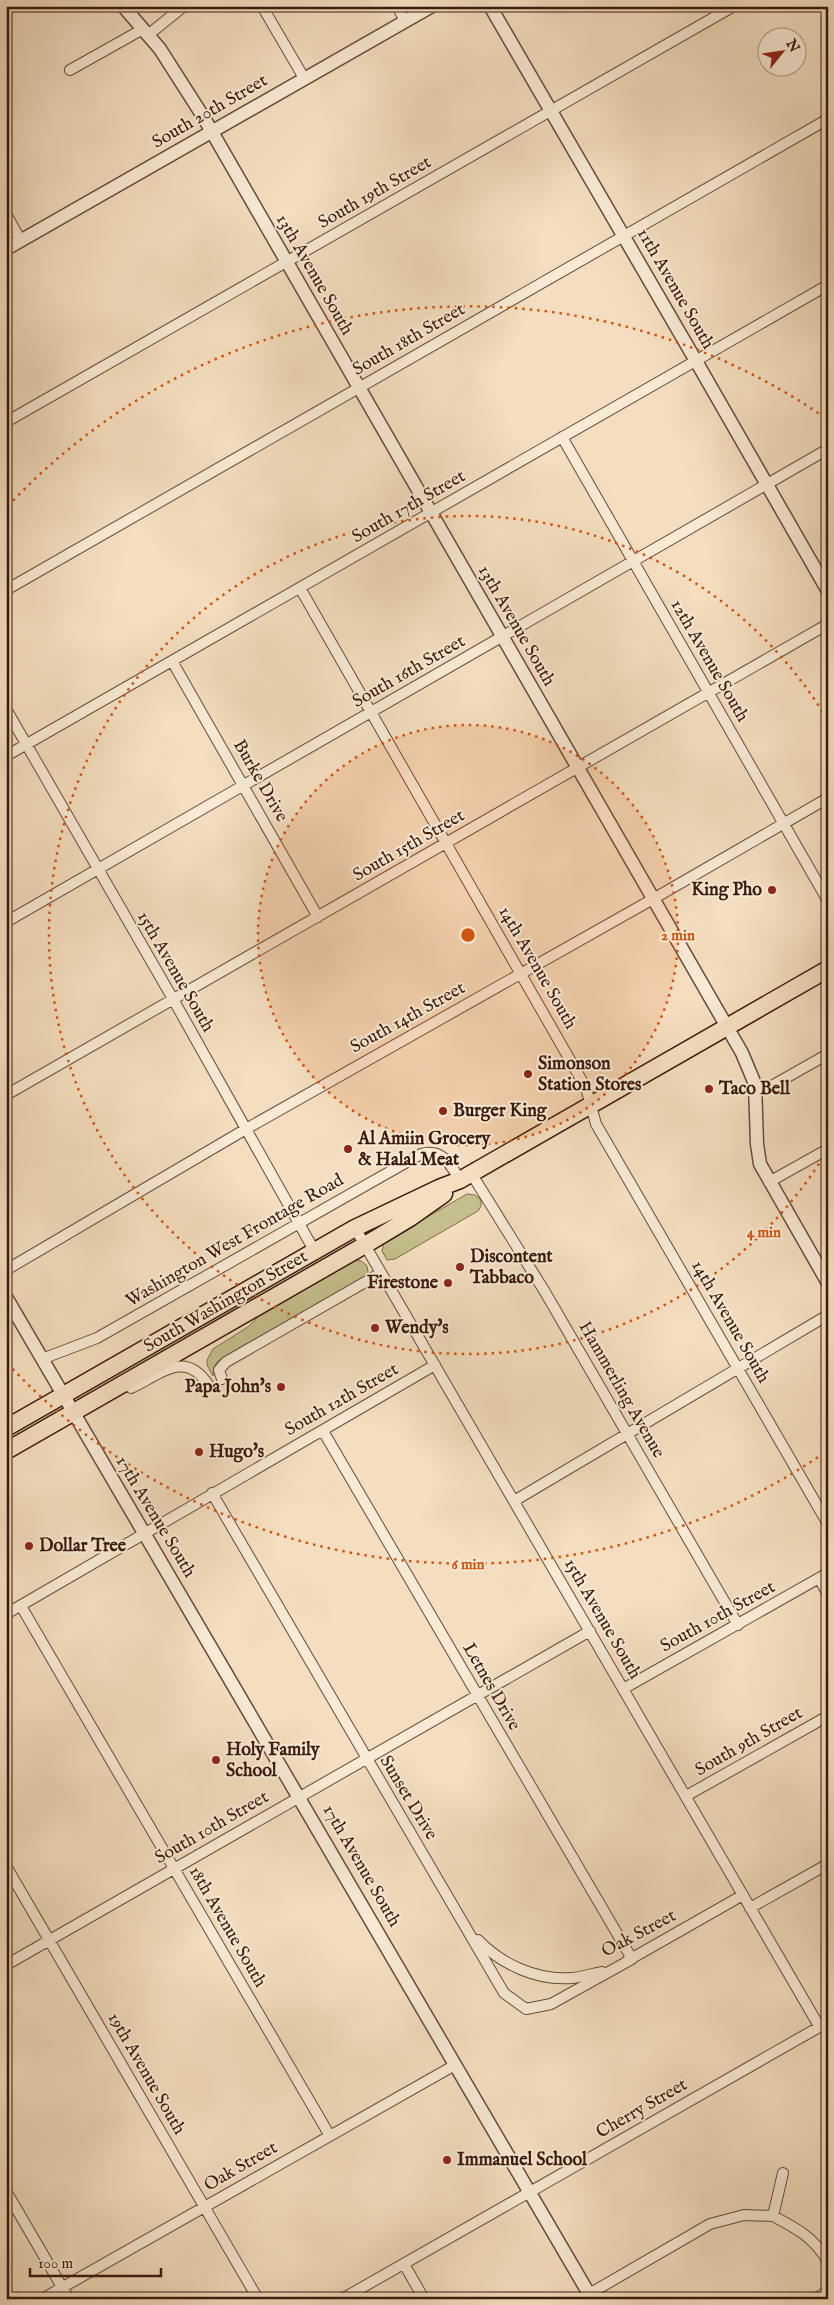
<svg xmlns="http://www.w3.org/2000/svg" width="834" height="2305" viewBox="0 0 834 2305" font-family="'IM FELL English',serif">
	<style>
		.green { fill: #c4bf8c; stroke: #7f6c4c }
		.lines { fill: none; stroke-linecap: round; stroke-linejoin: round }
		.minor-casing { stroke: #684a3a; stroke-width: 12 }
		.tertiary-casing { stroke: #684a3a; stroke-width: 15 }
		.primary-casing { stroke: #3a190d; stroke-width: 19 }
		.minor { stroke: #f8ead5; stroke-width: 10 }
		.tertiary { stroke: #f8ead5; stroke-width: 12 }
		.primary { stroke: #f4debf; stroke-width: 16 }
		.ring { fill: none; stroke: #d7530c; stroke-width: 2.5; stroke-dasharray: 2.5 5 }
		.poi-dot { fill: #8f2418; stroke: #f8ead5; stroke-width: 2 }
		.labels { text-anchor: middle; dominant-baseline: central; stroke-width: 4; stroke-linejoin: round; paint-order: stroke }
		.street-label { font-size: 18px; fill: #3a190d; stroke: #f8ead5 }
		.poi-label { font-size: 18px; font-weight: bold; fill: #3a190d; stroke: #f8ead5; text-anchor: start }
		.centre { fill: #d7530c; stroke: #f8ead5; stroke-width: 2.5 }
		.ring-label { font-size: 15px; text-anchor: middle; font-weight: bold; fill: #d7530c; stroke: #f8ead5; stroke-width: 4; stroke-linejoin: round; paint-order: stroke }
	</style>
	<rect width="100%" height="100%" fill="#f4debf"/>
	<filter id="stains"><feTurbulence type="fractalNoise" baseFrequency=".004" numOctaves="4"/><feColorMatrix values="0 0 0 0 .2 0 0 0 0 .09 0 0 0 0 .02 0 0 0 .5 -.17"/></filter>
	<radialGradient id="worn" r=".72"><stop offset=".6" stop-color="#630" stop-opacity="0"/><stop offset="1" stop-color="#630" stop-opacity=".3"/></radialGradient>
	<path class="green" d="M467 1194 475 1195 481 1200V1206L478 1211 395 1259 387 1260 382 1251 384 1242Z
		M354 1260 361 1261 367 1266 368 1272 365 1277 218 1361 214 1367 213 1376 207 1365V1360L213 1349 248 1327 264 1311Z"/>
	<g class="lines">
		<g class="minor-casing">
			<path id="minor" d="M262 6 304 78
				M397 6 405 21
				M148 35 184 6
				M70 70 143 29
				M6 214 21 241
				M6 422 734 6
				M562 437 828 901
				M300 588 586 1088 596 1124 828 1524
				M6 590 828 119
				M172 661 318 917
				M6 709 173 999 315 1252
				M6 756 828 285
				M6 922 828 449
				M755 1090 768 1088 828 1054
				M6 1095 828 624
				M471 1173 545 1292 738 1625
				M769 1182 828 1149
				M355 1228 819 2026
				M6 1270 246 1129 653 899 828 798
				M42 1359 97 1338 421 1154C442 1148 450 1164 460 1180
				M222 1379 219 1370 226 1362 381 1273
				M131 1388C160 1375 185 1348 209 1386
				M212 1493 504 1993 526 2009 551 2004 632 1959 323 1431
				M514 1501 828 1315
				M819 1578 828 1595
				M21 1606 330 2136
				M6 1614 435 1365
				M623 1689 828 1573
				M686 1796 828 1716
				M6 1866 258 2299
				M750 1908 828 1864
				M478 1940C501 1964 537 1981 572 1978 582 1977 592 1974 602 1972
				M627 1961 743 1895
				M6 1965 590 1631
				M783 2173 773 2216C796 2228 815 2238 828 2262
				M6 2191 69 2299
				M404 2264 424 2299
				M589 2294 710 2224 744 2215 773 2216
				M42 2299 455 2065
				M342 2299 828 2022
				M815 2299 828 2291"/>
		</g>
		<g class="tertiary-casing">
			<path id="tertiary" d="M123 6 160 49 204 118 742 1053 755 1084 757 1144 760 1164 828 1283
				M490 6 696 361 828 591
				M6 249 432 6
				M6 1297 592 2299"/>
		</g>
		<g class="primary-casing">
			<path id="primary" d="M6 1428 355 1228 439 1188 460 1180 828 969
				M6 1451 365 1245 410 1218 444 1194"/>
		</g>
		<use href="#minor" class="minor"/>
		<use href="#tertiary" class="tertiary"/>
		<use href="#primary" class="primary"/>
	</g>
	<circle cx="468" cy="935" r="210" fill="#d7530c" fill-opacity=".12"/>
	<g class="ring">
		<circle cx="468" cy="935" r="210"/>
		<path d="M827 1151A419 419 0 1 1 827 719"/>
		<path d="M824 1453A629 629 0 0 1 8 1364M8 506A629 629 0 0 1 824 417"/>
	</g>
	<g class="poi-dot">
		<circle cx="772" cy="890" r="5"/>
		<circle cx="528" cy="1074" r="5"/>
		<circle cx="709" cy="1089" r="5"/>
		<circle cx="443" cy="1111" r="5"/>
		<circle cx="348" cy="1149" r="5"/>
		<circle cx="460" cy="1267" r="5"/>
		<circle cx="448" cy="1283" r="5"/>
		<circle cx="375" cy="1328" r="5"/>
		<circle cx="281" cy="1387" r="5"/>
		<circle cx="199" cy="1452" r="5"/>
		<circle cx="29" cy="1546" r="5"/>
		<circle cx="216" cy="1760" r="5"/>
		<circle cx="447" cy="2160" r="5"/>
	</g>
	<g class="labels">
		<g class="street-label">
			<text transform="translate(210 112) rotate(-30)">South 20th Street</text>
			<text transform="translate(375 193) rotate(-30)">South 19th Street</text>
			<text transform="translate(314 275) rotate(60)">13th Avenue South</text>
			<text transform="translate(675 289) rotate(60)">11th Avenue South</text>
			<text transform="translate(409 340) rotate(-30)">South 18th Street</text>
			<text transform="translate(409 507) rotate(-30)">South 17th Street</text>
			<text transform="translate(516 626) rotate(60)">13th Avenue South</text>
			<text transform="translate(709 661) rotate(60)">12th Avenue South</text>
			<text transform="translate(409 672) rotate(-30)">South 16th Street</text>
			<text transform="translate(260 781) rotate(60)">Burke Drive</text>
			<text transform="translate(409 846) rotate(-30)">South 15th Street</text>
			<text transform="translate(537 968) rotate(60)">14th Avenue South</text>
			<text transform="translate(175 972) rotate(60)">15th Avenue South</text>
			<text transform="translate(408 1018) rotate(-29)">South 14th Street</text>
			<text transform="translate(235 1241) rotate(-30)">Washington West Frontage Road</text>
			<text transform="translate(226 1302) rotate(-30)">South Washington Street</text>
			<text transform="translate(730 1322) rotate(60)">14th Avenue South</text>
			<text transform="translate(621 1390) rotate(60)">Hammerling Avenue</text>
			<text transform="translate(342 1400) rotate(-30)">South 12th Street</text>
			<text transform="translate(155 1517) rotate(59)">17th Avenue South</text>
			<text transform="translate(718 1617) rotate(-29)">South 10th Street</text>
			<text transform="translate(602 1619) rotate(60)">15th Avenue South</text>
			<text transform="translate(491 1687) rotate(60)">Letnes Drive</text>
			<text transform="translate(749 1742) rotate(-30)">South 9th Street</text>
			<text transform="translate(408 1798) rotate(59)">Sunset Drive</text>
			<text transform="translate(212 1828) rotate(-30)">South 10th Street</text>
			<text transform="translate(361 1866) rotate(60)">17th Avenue South</text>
			<text transform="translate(227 1927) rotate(60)">18th Avenue South</text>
			<text transform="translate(639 1934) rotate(-28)">Oak Street</text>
			<text transform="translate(146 2074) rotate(60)">19th Avenue South</text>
			<text transform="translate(642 2109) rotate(-30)">Cherry Street</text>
			<text transform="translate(241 2167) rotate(-30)">Oak Street</text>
		</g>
		<g class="poi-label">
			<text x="762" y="890" text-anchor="end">King Pho</text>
			<text x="538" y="1064">Simonson<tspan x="538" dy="21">Station Stores</tspan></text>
			<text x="719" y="1089">Taco Bell</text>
			<text x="453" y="1111">Burger King</text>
			<text x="358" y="1139">Al Amiin Grocery<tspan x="358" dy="21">&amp; Halal Meat</tspan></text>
			<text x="470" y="1257">Discontent<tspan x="470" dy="21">Tabbaco</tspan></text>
			<text x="438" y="1283" text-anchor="end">Firestone</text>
			<text x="385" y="1328">Wendy's</text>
			<text x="271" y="1387" text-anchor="end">Papa John's</text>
			<text x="209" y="1452">Hugo's</text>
			<text x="39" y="1546">Dollar Tree</text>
			<text x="226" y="1750">Holy Family<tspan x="226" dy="21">School</tspan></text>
			<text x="457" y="2160">Immanuel School</text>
		</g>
	</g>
	<circle cx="468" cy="935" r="8" class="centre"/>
	<g class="ring-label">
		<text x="678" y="940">2 min</text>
		<text x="764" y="1237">4 min</text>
		<text x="468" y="1569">6 min</text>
	</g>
	<rect width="834" height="2305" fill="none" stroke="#f4debf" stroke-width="25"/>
	<rect x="8" y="8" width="819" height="2290" fill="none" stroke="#3a190d" stroke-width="2.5"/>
	<rect x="12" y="12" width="809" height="2280" fill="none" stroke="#3a190d"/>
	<g transform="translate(782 52) rotate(60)"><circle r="24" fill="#f8ead5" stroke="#ac9685"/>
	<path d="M0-4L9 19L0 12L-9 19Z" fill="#8f2418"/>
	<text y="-8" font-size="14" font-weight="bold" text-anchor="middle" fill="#3a190d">N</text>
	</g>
	<path d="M30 2268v8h131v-8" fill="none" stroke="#3a190d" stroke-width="2.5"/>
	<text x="38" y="2268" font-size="15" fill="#3a190d" stroke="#f8ead5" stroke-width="4" paint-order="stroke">100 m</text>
	<rect width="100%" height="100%" filter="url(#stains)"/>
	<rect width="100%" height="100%" fill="url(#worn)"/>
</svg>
